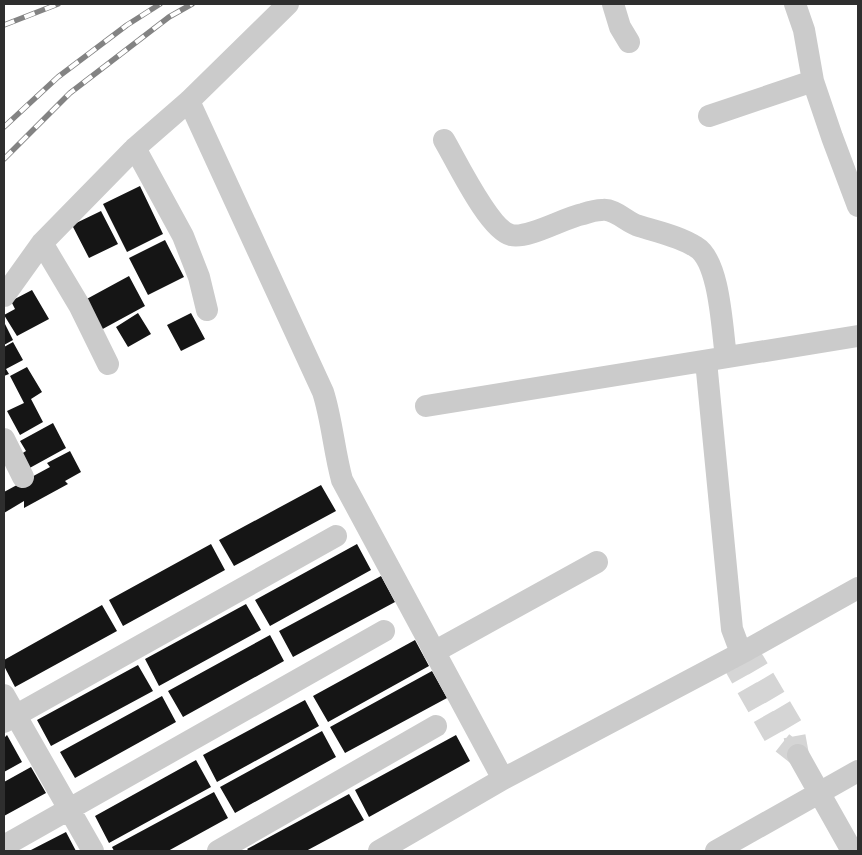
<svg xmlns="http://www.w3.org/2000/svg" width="862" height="855" viewBox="0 0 862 855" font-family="Barlow,sans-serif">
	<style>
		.building { fill: #151515 }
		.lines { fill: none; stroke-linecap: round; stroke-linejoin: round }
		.minor-tunnel { stroke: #d5d5d5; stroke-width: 22; stroke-dasharray: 22 11; stroke-linecap: butt }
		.minor { stroke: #cbcbcb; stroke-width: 22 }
		.rail-casing { stroke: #838383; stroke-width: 5.5 }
		.rail { stroke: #fff; stroke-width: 4; stroke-dasharray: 11; stroke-linecap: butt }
	</style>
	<rect width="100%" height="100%" fill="#fff"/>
	<path class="building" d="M140 186 163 234 127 252 103 204Z
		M101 211 118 244 89 258 72 225Z
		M165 240 184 277 148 295 129 258Z
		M129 276 145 306 99 331 83 301Z
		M32 290 49 319 17 336 4 315 15 309 11 301Z
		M138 313 151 334 128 347 116 327Z
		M191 313 205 339 181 351 167 325Z
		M4 322 13 340 4 345Z
		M13 342 23 360 6 369 9 374 4 376V347Z
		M27 367 42 392 31 399 43 422 20 435 7 411 24 403 10 376Z
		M53 423 66 448 26 470 18 456 26 451 20 441Z
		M70 451 81 472 65 481 68 484 24 508V501L4 513V492L50 467 47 463Z
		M321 485 336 511 234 566 219 540Z
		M211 544 225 570 123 626 109 600Z
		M357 544 371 570 270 626 255 600Z
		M381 576 395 602 293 657 279 631Z
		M246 604 261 630 159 686 145 659Z
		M102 605 117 631 15 687 4 666V660Z
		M270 635 284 661 183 717 168 691Z
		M415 640 429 666 328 722 313 696Z
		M138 665 153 691 51 746 37 720Z
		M432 671 447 698 345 753 330 727Z
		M162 696 176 722 75 778 60 752Z
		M305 700 319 726 217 782 203 755Z
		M322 731 336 757 235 813 220 787Z
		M7 735 22 762 4 772V738Z
		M456 735 470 761 369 817 355 790Z
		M196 760 211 787 109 843 95 816Z
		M31 767 46 793 4 816V782Z
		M214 792 228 818 168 851H114L112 847Z
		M349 794 364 820 306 851H249L247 849Z
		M66 832 76 851H29Z"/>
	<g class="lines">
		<path class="minor-tunnel" d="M747 650 793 728 798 755
			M731 659 775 737 798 755"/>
		<path class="minor" d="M613 4 620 27 629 42
			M795 4 804 30 813 81 832 137 858 206
			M189 101 323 392C332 420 334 451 342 480L503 779
			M709 116 813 81
			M444 140C456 160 489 230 511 235 529 239 563 218 583 214 589 212 595 210 602 210 615 208 627 223 639 226 658 232 679 236 696 247 720 261 722 330 726 357
			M135 148 183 236 199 277 207 310
			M42 243 79 305 108 364
			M4 296 42 243 135 148 189 101 288 4
			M706 361 732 629 741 653
			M426 406 858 336
			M4 439 23 477
			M434 652 597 562
			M4 695 93 851
			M4 722 336 536
			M798 755 852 851
			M4 846 384 631
			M218 851 436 726
			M379 851 503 779 747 650 858 588
			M716 851 858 771"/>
		<g class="rail-casing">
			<path id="rail" d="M4 25 58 4
				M4 127 58 77 127 25 160 4
				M4 159 70 93 169 17 192 4"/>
		</g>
		<use href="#rail" class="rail"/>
	</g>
	<rect width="862" height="855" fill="none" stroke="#2e2e2e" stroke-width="10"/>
</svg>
